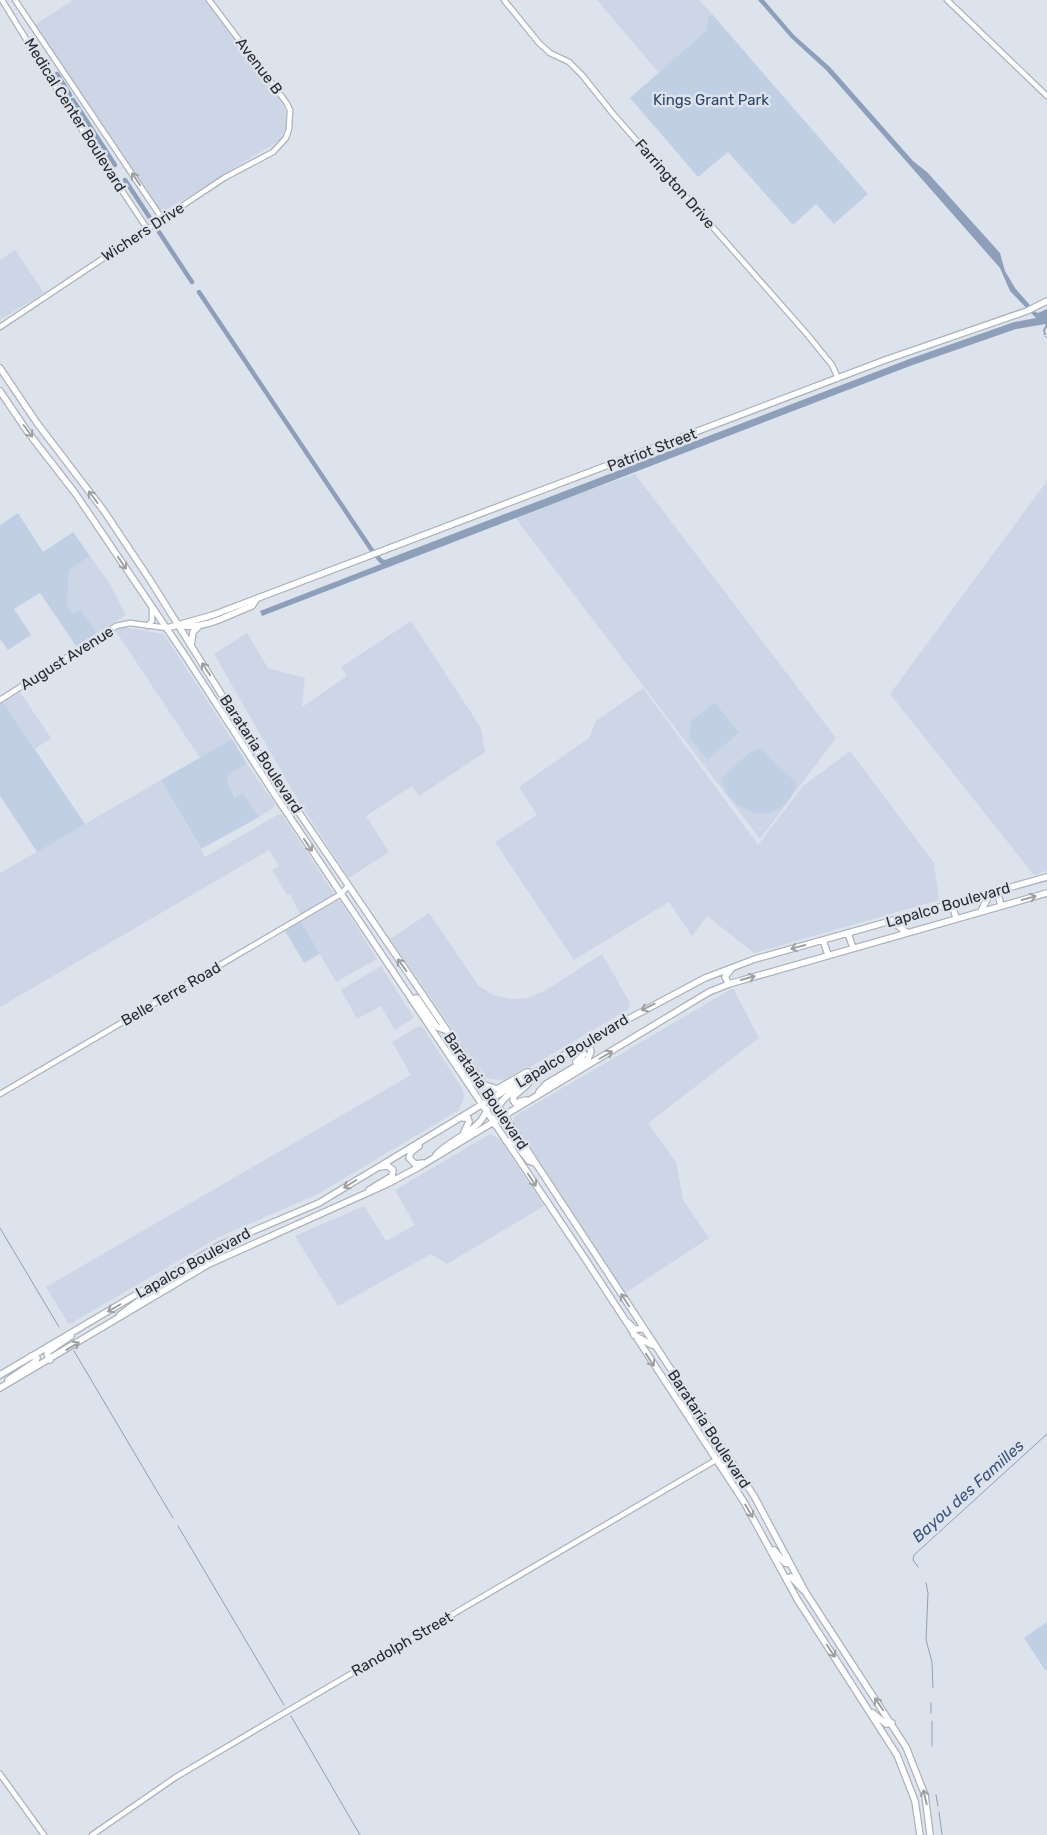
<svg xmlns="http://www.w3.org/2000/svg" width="1047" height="1835" viewBox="0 0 1047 1835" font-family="Rubik,sans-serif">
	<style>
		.built { fill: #cdd6e6 }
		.green { fill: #c1cfe5 }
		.water { fill: #8e9fba }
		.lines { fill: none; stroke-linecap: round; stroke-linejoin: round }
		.stream { stroke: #8e9fba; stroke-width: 1 }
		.canal { stroke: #8e9fba; stroke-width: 4.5 }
		.minor-casing { stroke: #adb2bb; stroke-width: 7 }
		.major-casing { stroke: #adb2bb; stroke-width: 8 }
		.minor { stroke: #fff; stroke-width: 4.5 }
		.major { stroke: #fff; stroke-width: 5.5 }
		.oneway { stroke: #9e9fa0 }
		.labels { text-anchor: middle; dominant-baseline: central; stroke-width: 5; stroke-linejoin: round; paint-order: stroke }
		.street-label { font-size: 15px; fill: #282a2d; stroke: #dde3ec }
		.park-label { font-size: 15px; fill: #2e456d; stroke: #dde3ec }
		.water-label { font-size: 16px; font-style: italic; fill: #3b547d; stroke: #dde3ec }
	</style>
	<rect width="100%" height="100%" fill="#dde3ec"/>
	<path class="built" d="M73 0H205L281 101 287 115 286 129 279 141 161 213 35 25Z
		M597 0H699L712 14 708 18 707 30 659 73Z
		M15 250 44 293 0 320V260Z
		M635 474 836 738 760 839 514 516Z
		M1047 481V871L1034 875 890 694Z
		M90 556 108 581 126 615 97 633 81 610 73 615 67 604 69 570Z
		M411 621 481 728 485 752 419 796 412 786 366 816 389 852 349 878 301 805 214 654 247 633 268 668 305 678 302 707 347 676 341 667Z
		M122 627 164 634 232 739 200 758 115 630Z
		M643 688 758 845 803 786 850 751 934 863 939 900 754 953 707 916 692 936 669 902 574 960 495 842 537 815 519 787 589 738 596 721Z
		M20 692 51 738 35 749 3 702Z
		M247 764 275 804 273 808 259 817 243 793 236 797 227 782 229 775Z
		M161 780 205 857 277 815H282L333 892V895L300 914 290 894 287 895 272 870 279 866 269 850 0 1007V873Z
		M337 900H340L377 959 336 982 301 921Z
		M429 913 478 985 493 995 511 999 528 998 546 990 602 954 630 1003 629 1009 511 1078 500 1080 486 1078 390 939Z
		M381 966 414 1018 395 1030 381 1006 357 1019 341 990Z
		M733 988 759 1038 648 1123 676 1162 683 1200 709 1238 625 1293 518 1128 514 1122 515 1116Z
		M419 1026 424 1029 463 1090 464 1097 459 1110 318 1194 219 1237 70 1324 68 1323 46 1287 411 1075 392 1042Z
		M490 1134 500 1139 544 1206 447 1264 431 1254 338 1306 295 1236 364 1206 386 1241 415 1225 395 1190Z"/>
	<path class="green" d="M712 14 868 194 834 224 816 204 793 225 728 152 698 177 630 98 707 30 708 18Z
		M18 513 43 552 73 532 90 556 69 570 67 604 73 614 81 610 97 633 76 646 40 593 14 609 31 635 8 650 0 639V525Z
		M3 702 85 824 37 852 0 796V704Z
		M715 703 739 733 707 760 689 737 692 720Z
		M232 739 247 764 229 775 227 782 235 797 243 793 259 817 201 849 161 780Z
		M760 749 797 783C783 828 733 820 721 779L749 753Z
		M301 921 320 954 304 963 285 931Z
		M1047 1622V1669L1045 1670 1024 1638Z"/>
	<path class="water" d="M758 0H764L794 35 830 67 913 161 927 172 1000 253 1005 271 1015 288 1036 312 1038 313 1047 309V327L1045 330 1046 335H1044L1043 330 1046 324 1016 329 910 366 262 616 260 611 381 564 385 560 912 358 1014 322 1036 318 1010 291 1000 268 826 70 791 38Z"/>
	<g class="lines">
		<path class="stream" d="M1045 336 1047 338
			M0 1228 59 1327
			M74 1351 173 1518
			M178 1526 284 1705
			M918 1567 913 1560 914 1555 1047 1434
			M926 1583 928 1593 926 1640 932 1662 933 1688
			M931 1713V1703
			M291 1716 360 1835
			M932 1746V1721
			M936 1795 938 1806
			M939 1812 942 1834"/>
		<path class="canal" d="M57 74 70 95
			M73 100 115 165
			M125 180 150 218
			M159 232 192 282
			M199 292 371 549 381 561 387 563"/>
		<g class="minor-casing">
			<path id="minor" d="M2 0 82 130 148 230
				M15 0 163 220
				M504 0 539 43 550 53 569 62 582 75 614 115 806 333 832 365 838 378
				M947 0 1047 96
				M0 327 224 178 273 152 286 138 289 129 290 110 286 102 209 0
				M147 626 152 621V607
				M0 700 116 626 130 623 167 628
				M0 1094 341 894 348 886
				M0 1774 44 1835
				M92 1835 176 1777 262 1726 716 1460"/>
		</g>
		<g class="major-casing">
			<path id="major" d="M0 368 37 423 104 511 150 580 255 748 493 1098 754 1496 806 1593 906 1747 925 1795 930 1835
				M0 391 27 431 75 493 184 654 277 798 584 1257 744 1502 797 1599 897 1755 915 1801 920 1835
				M180 625C204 631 230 614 252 606L256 600
				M167 628 213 615 885 360 1027 311 1047 301
				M191 645 193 632 198 627
				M997 892 1001 905
				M952 904 956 918
				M981 911 990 894
				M896 920 897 925 906 932
				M848 933 853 948
				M823 940 828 955
				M729 984 725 977 732 968
				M411 999 417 998 437 1027 445 1030
				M573 1050 581 1049 584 1054 576 1062
				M449 1053 458 1061 472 1083 480 1080
				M485 1085 497 1089 527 1072 534 1073 527 1085 514 1096 513 1100 515 1103 526 1100
				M539 1092 546 1084 588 1059 591 1051 587 1041
				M463 1118H468L469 1122 464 1132
				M495 1125C495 1107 502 1098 517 1089
				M506 1141H513L529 1161 535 1163
				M419 1146 411 1152 409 1158 415 1164 423 1163
				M436 1155C451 1138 480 1132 487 1109
				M369 1190 392 1176 393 1170 388 1166 380 1167
				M120 1315 144 1297 139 1293
				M625 1320 635 1329H644
				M634 1335 652 1345
				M50 1360 47 1354 49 1351 71 1336
				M0 1375 220 1245 319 1203 587 1041 705 978 755 959 1047 877
				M8 1380 36 1361 37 1358 31 1356
				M0 1388 209 1264 387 1184 419 1167 709 992 729 984 1047 893
				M681 1404 692 1414 698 1412
				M716 1460 723 1461 737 1479H742
				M774 1550 785 1563 790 1564
				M786 1578 791 1577 803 1590
				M873 1713 886 1724 892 1723"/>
		</g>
		<use href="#minor" class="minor"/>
		<use href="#major" class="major"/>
	</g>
	<defs><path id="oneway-shaft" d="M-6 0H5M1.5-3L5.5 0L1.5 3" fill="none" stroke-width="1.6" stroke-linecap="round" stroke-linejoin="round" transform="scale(1.25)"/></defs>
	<g class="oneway">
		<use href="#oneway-shaft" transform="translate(136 179) rotate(-124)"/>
		<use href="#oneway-shaft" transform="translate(28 431) rotate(53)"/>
		<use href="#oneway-shaft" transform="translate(93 497) rotate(-127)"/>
		<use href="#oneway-shaft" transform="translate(122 563) rotate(56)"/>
		<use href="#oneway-shaft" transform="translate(206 669) rotate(-123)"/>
		<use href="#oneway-shaft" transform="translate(308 845) rotate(56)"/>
		<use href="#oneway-shaft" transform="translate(1029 898) rotate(-15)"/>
		<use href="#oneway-shaft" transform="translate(798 947) rotate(165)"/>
		<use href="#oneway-shaft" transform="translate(402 965) rotate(-126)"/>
		<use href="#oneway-shaft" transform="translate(748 978) rotate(-16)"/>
		<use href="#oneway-shaft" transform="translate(648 1007) rotate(153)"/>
		<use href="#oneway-shaft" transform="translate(606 1055) rotate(-30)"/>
		<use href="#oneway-shaft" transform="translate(532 1180) rotate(57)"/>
		<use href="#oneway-shaft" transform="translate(350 1184) rotate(148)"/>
		<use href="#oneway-shaft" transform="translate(625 1300) rotate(-123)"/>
		<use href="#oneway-shaft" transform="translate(114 1308) rotate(150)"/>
		<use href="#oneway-shaft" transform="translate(73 1346) rotate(-31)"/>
		<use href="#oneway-shaft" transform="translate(650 1360) rotate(57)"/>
		<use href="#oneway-shaft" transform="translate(749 1511) rotate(59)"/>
		<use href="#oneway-shaft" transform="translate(831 1651) rotate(57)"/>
		<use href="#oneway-shaft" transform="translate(879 1704) rotate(-124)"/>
		<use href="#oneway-shaft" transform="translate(925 1797) rotate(-103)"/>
	</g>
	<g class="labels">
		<g class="street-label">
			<text transform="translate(259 66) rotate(53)">Avenue B</text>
			<text transform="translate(75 115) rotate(58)">Medical Center Boulevard</text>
			<text transform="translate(675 184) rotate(49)">Farrington Drive</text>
			<text transform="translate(143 232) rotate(-33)">Wichers Drive</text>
			<text transform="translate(652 450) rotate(-21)">Patriot Street</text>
			<text transform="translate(67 658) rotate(-32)">August Avenue</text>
			<text transform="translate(261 754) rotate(57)">Barataria Boulevard</text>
			<text transform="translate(948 905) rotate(-16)">Lapalco Boulevard</text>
			<text transform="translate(171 994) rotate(-30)">Belle Terre Road</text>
			<text transform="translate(572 1051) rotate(-31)">Lapalco Boulevard</text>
			<text transform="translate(486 1091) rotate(56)">Barataria Boulevard</text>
			<text transform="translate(193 1263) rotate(-29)">Lapalco Boulevard</text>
			<text transform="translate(709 1429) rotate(57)">Barataria Boulevard</text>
			<text transform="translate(402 1644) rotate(-30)">Randolph Street</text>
		</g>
		<g class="park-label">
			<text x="711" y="100">Kings Grant Park</text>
		</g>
		<g class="water-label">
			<text transform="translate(968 1491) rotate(-42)">Bayou des Familles</text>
		</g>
	</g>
</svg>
